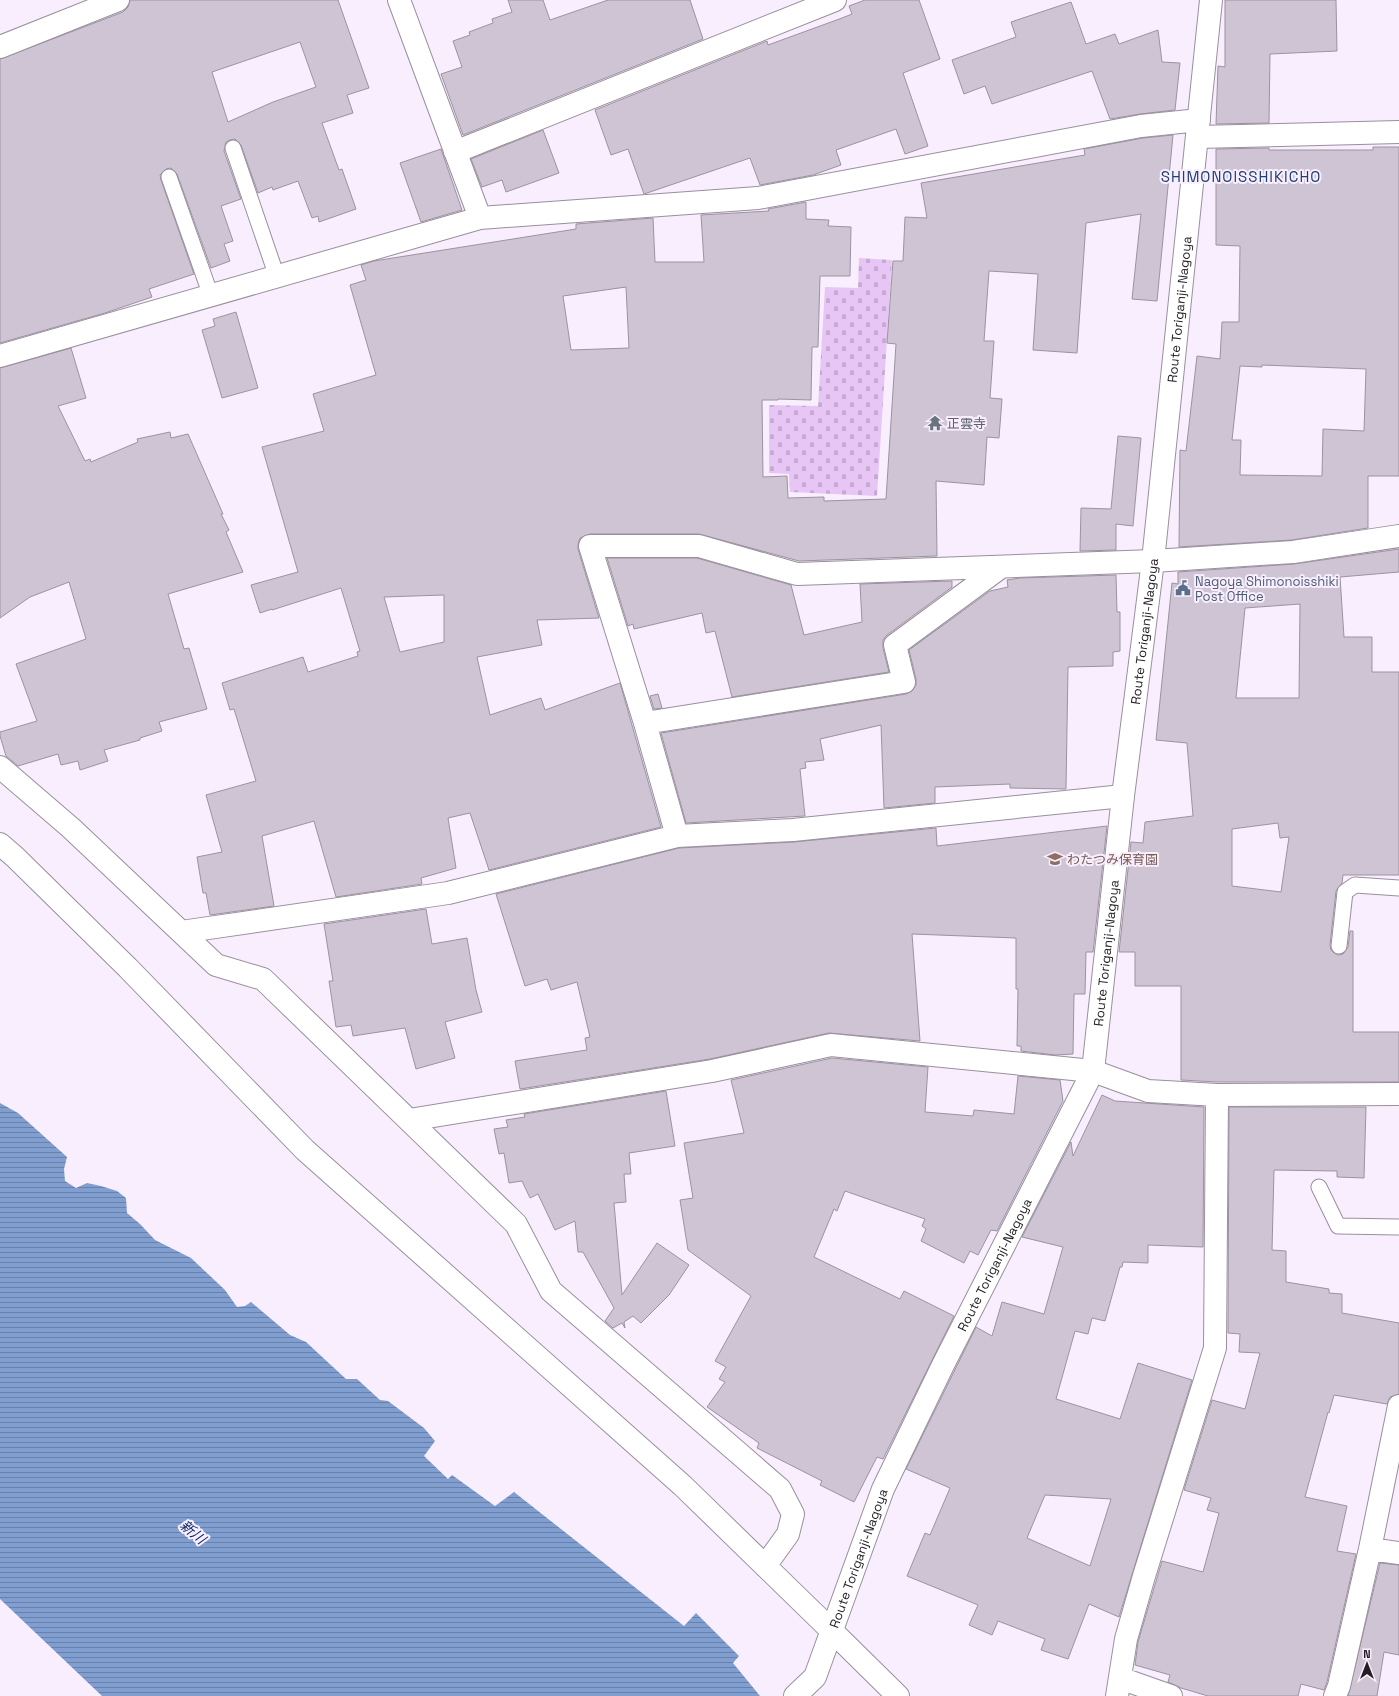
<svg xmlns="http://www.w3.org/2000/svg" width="1399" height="1696" viewBox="0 0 1399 1696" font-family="'Space Grotesk','Noto Sans JP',sans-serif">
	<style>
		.cemetery { fill: url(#cemetery-stones) }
		.water { fill: url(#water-rules) }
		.building { fill: #cfc4d3; stroke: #9c92a1; fill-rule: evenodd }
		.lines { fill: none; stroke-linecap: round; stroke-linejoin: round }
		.service-casing { stroke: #998f9d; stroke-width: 17 }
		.minor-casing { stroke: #998f9d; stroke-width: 24 }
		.secondary-casing { stroke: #998f9d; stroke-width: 24 }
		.service { stroke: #fff; stroke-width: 15 }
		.minor { stroke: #fff; stroke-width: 22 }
		.secondary { stroke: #fff; stroke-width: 22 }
		.labels { text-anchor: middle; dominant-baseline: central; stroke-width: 4; stroke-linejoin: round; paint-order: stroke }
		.street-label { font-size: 13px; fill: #221e24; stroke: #f8eefd }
		.worship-label { font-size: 13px; fill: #5b616d; stroke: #f8eefd; text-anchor: start }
		.service-label { font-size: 13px; fill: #4e5e75; stroke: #f8eefd; text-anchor: start }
		.education-label { font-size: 13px; fill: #785e54; stroke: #f8eefd; text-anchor: start }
		.water-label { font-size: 14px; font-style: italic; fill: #04245f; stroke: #f8eefd }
		.quarter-label { font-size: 15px; letter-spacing: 1px; fill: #1d3f74; stroke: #f8eefd }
	</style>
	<defs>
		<pattern id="cemetery-stones" width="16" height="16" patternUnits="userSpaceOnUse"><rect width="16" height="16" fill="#e7c6f5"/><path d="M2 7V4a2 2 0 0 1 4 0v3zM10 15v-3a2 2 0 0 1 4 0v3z" fill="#c6aad2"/></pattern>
		<pattern id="water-rules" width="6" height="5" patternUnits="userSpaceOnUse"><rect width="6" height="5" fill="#819ed0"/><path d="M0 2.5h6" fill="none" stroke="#6980a9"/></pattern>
	</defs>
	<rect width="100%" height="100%" fill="#f8eefd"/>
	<path class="cemetery" d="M859 258 892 260 877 496 790 492 789 474 769 473V405L818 406 825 287 858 288Z"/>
	<path class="water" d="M0 1103 18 1113 67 1157 64 1169 65 1181 76 1188 87 1183 101 1186 117 1191 126 1198 127 1213 140 1224 155 1240 191 1258 225 1290 237 1307 245 1306 251 1302 290 1335 306 1342 346 1379H357L380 1400 388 1401 424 1428 435 1441 424 1456 448 1479 452 1475 495 1506 514 1492 684 1626 696 1613 739 1656 733 1663 760 1696H102L0 1599Z"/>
	<path class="building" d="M130 0H338L369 88 347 95 353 113 322 123 339 170 342 169 356 209 319 222 318 216 312 218 298 181 273 190 272 187 258 193 241 145 235 139 230 140 226 142 224 151 241 199 221 206 233 241 224 244 230 261 211 268 177 174 171 168 166 169 160 175 161 180 194 274 149 289 152 297 105 313 0 343V59L123 12 128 7ZM300 42 316 87 273 102 228 122 212 72Z
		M508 0H543L550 20 608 0H690L703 39 463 135 441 74 462 67 453 41 470 35 469 32 493 23 492 19 512 12Z
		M865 0H919L940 59 903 73 928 146 905 154 896 129 836 150 841 165 813 175 760 185 750 158 644 194 628 149 611 155 595 110 767 41 768 45 842 18 852 14 849 6Z
		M1225 0H1336L1337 51 1270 54 1269 123 1216 124 1218 66 1225 67Z
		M1071 2 1086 44 1115 34 1119 44 1158 30 1162 62 1180 63 1175 110 1140 114 1110 119 1092 71 992 104 985 86 964 94 952 60 1016 37 1011 22Z
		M543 130 559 173 506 192 502 180 482 187 471 159Z
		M1173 135 1157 301 1132 299 1141 214 1086 223 1077 353 1033 350 1038 274 989 271 984 341H994L990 398 1002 399 999 438 987 437 984 485 936 481 937 556 799 561 699 534H590L580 538 578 544V549L599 618 537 620 542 645 477 657 490 715 541 698 545 710 620 683 661 827 489 870 470 813 448 818 456 868 421 878 422 884 336 897 314 821 262 836 274 906 210 915 206 893H203L197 857 222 852 206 795 256 781 234 709 230 710 222 683 303 657 308 672 358 656 357 652 360 651 341 588 272 610V609L260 613 251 585 298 572 262 447 324 431 313 394 376 375 350 285 366 280 361 265 374 261 576 229V224L653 218 655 262H704L701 215 769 211 768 209 806 202V219L829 220 828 226 851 227 850 276H820L818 347H812L811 400 778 399V400H762L763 477 787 476 788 498 824 497V501L886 499 896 344 887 343 893 261H903L905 217 927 218 921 183 1085 155 1084 149 1143 138ZM626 287 629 348 571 350 563 296ZM444 595V642L400 652 384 597Z
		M1373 147H1399V476H1368V528L1292 540 1179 547 1180 450 1186 451 1197 356 1220 359 1222 322H1239L1240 246 1216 245V149L1269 148V150H1373ZM1262 365 1366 369 1364 431 1323 429 1322 476 1240 475 1241 440H1232L1240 366 1262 367Z
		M441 149 462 210 421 222 400 163Z
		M236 312 258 388 222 398 202 330 215 326 213 319Z
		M71 348 86 398 58 406 85 461 90 459 91 462 138 442 137 439 170 432 171 438 188 434 223 514H221L229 530 226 532 243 572 168 594 184 649 189 648 207 709 159 722 162 731 140 738V740L104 750 108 761 80 770 78 761 61 765 58 754 18 766 6 756 0 736V732L37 721 16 664 86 639 69 582 30 597 0 618V368Z
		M1118 436 1141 438 1133 526 1116 524V550L1080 551 1081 508 1111 509Z
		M1399 549V572L1340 577 1344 637H1372V672H1399V875H1343L1342 883 1336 891 1330 945 1331 950 1334 953 1338 955 1343 954 1348 947 1350 931H1353V1032H1399V1082H1217L1181 1080V986H1135V952H1119L1131 842 1143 843 1145 822 1193 816 1187 743 1156 740 1172 583 1178 584V572L1294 564ZM1300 604 1299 698H1236L1245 608ZM1278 823 1280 838 1289 837 1281 892 1232 886V829Z
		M607 558H697L791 585 804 635 862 622 860 584 952 581V587L887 635 883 640V648L889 672 732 697 715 631 706 633 702 613 634 629 633 624 628 626Z
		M1116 575 1117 612H1120V651L1113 652V666L1068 667 1066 789 1010 788V784L935 787V803L884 808 881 725 820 739 824 760 805 762 806 768 800 769 805 816 686 823 661 733 906 694 912 691 916 685V679L909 650 990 591 1008 587 1007 580 1020 578Z
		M658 694 662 708 654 709 650 696Z
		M1107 826 1093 952H1086L1085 994H1074L1073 1054 1055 1055 1021 1051V1046H1017L1018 989H1016V938L912 934 920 1041 829 1033 710 1059 520 1089 515 1061 587 1050 585 1038 590 1037 577 982 551 990 547 979 525 986 496 894 679 848 794 842 936 828 937 846Z
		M426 909 432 944 467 938 476 990 482 1012 445 1022 455 1058 416 1069 405 1028 353 1036 351 1025 336 1027 329 981H333L324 924Z
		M832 1058 928 1067 925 1112 973 1116 974 1110 1014 1114 1018 1076 1060 1080 1063 1101 997 1231 991 1230 978 1255 970 1251 964 1263 921 1241 926 1229 922 1226 925 1219 845 1191 837 1211 834 1209 814 1257 900 1299 904 1291 954 1316 883 1459 877 1457 854 1502 820 1485 822 1481 757 1448 759 1443 707 1407 725 1382 719 1379 726 1367 715 1361 751 1296 688 1250 680 1200 693 1198 684 1143 744 1133 731 1080Z
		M666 1091 675 1146 629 1153 631 1174H624L626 1202 614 1203 622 1295 657 1243 689 1265 669 1295 641 1323 633 1316 624 1322 625 1328 622 1323 613 1328 605 1321 614 1308 583 1252H578L575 1221 555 1230 538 1194 530 1198 522 1181 509 1183 504 1153 499 1154 494 1129 508 1127 506 1120 525 1117 524 1114Z
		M1102 1095 1115 1101 1204 1107 1203 1247 1148 1245V1263L1123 1262 1122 1267H1120L1105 1321 1092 1318 1088 1334 1075 1331 1056 1399 1120 1419 1138 1363 1192 1380 1119 1617 1089 1604 1068 1659 1041 1650 1045 1639 998 1621 992 1635 969 1625 978 1605 907 1576 925 1533 930 1535 950 1488 906 1469 976 1327 992 1336 1002 1302 1044 1314 1063 1247 1022 1237 1071 1142 1073 1156ZM1045 1495 1111 1499 1090 1566 1027 1538Z
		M1229 1107H1366L1364 1178 1337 1177V1171L1274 1170 1272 1250 1286 1251V1282L1329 1289V1293L1342 1294V1313L1399 1323V1394L1390 1397 1387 1404 1334 1395 1329 1413 1328 1412 1305 1497 1347 1506 1337 1551 1356 1554 1327 1682 1324 1690 1301 1684 1298 1696H1208L1181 1688 1168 1682 1170 1675 1135 1665 1138 1642 1162 1561 1203 1572 1219 1513 1207 1510 1211 1498 1184 1490 1212 1400 1245 1409 1260 1353 1239 1352 1240 1334 1228 1333Z
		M1380 1563 1399 1565V1655L1384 1652 1377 1696H1348Z"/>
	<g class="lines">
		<g class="service-casing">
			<path id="service" d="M233 148 277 277
				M169 177 211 296
				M1339 946 1345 892 1355 885 1399 888
				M1319 1187 1338 1226 1399 1227"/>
		</g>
		<g class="minor-casing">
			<path id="minor" d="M399 0 480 218
				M0 47 118 0
				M1197 137 1399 132
				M455 152 835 0
				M0 356 480 218 758 198 1141 126 1199 120
				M645 723 904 682 895 645 1001 567
				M0 767 71 828 216 965 263 979 516 1224 551 1291 780 1489 793 1514 788 1534 765 1566
				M677 836 645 723 590 546H699L797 574 1153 561 1293 552 1399 536
				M0 844 15 857 128 968 305 1150 683 1486 832 1631
				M181 932 448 893 677 836 793 830 1123 796
				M409 1120 712 1071 831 1045 1093 1071 1148 1091 1217 1095 1399 1094
				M1370 1549 1399 1553
				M1120 1678 1171 1696
				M1117 1696 1126 1639 1144 1576 1215 1348 1217 1095
				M1335 1696 1339 1686 1370 1549 1399 1406"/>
		</g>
		<g class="secondary-casing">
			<g id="secondary">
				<path d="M832 1631 898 1696"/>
				<path id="s1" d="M795 1696 815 1677 883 1489 943 1365 1093 1071 1123 796 1153 561 1211 0"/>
			</g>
		</g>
		<use href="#service" class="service"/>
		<use href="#minor" class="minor"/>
		<use href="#secondary" class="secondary"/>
	</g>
	<defs>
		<g id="temple-bare" transform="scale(1.2)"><path d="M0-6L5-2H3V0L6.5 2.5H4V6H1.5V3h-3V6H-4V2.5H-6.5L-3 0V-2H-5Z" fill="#6b7280" stroke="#f8eefd" stroke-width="2.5" paint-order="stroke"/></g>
		<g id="civic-bare" transform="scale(1.2)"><path d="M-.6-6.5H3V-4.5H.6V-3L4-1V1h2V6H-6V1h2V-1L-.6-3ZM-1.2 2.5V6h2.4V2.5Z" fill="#5c6f8a" stroke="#f8eefd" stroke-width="2.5" paint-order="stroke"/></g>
		<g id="school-bare" transform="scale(1.2)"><path d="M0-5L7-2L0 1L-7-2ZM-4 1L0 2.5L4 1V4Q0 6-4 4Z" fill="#8d6e63" stroke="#f8eefd" stroke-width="2.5" paint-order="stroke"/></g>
	</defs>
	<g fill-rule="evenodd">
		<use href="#temple-bare" x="935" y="423"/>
		<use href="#civic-bare" x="1183" y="588"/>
		<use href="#school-bare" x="1055" y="859"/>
	</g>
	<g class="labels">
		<g class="street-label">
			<text stroke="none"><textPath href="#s1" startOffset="1462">Route Toriganji-Nagoya</textPath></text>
			<text stroke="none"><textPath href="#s1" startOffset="1138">Route Toriganji-Nagoya</textPath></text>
			<text stroke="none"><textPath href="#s1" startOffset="814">Route Toriganji-Nagoya</textPath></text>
			<text stroke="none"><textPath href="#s1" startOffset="478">Route Toriganji-Nagoya</textPath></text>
			<text stroke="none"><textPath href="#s1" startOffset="154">Route Toriganji-Nagoya</textPath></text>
		</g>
		<g class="worship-label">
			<text x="947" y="423">正雲寺</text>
		</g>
		<g class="service-label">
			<text x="1195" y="581">Nagoya Shimonoisshiki<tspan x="1195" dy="15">Post Office</tspan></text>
		</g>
		<g class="education-label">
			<text x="1067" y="859">わたつみ保育園</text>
		</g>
		<g class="water-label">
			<text transform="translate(193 1532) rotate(40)">新川</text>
		</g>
		<g class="quarter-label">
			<text x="1241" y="176">SHIMONOISSHIKICHO</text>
		</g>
	</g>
	<g transform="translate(1367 1664)" stroke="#f8eefd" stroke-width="3" paint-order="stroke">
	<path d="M0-3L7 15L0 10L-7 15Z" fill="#221e24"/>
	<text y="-6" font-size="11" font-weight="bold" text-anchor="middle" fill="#221e24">N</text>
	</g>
</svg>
